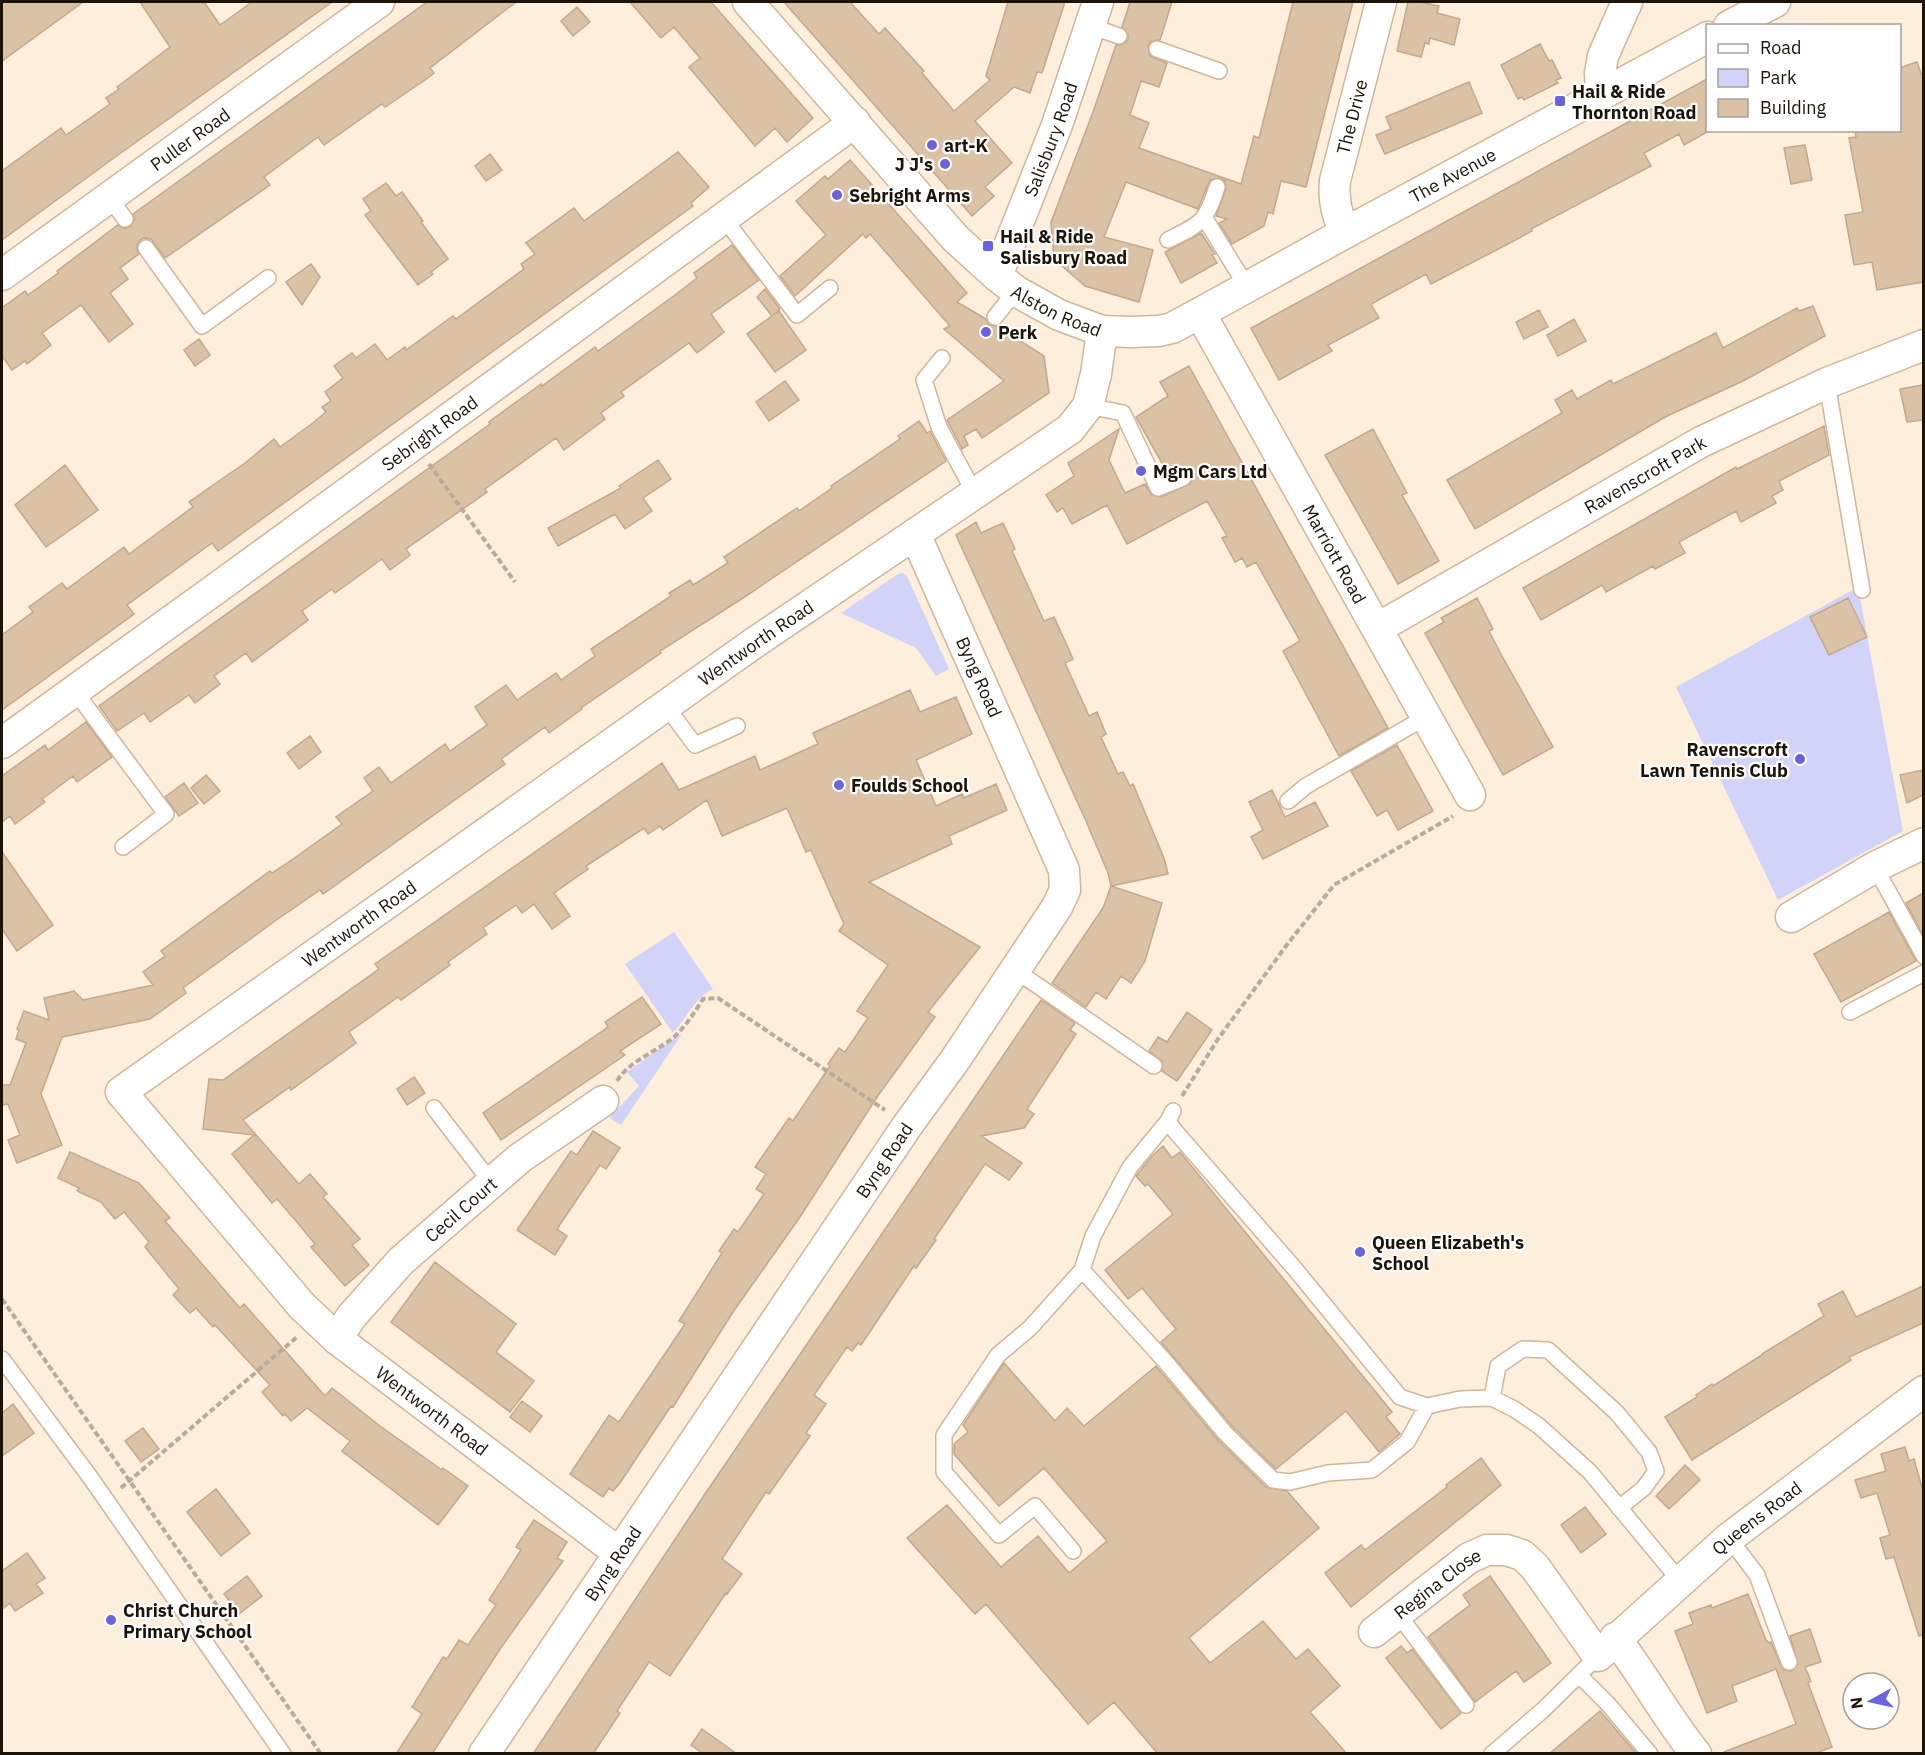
<svg xmlns="http://www.w3.org/2000/svg" width="1925" height="1755" viewBox="0 0 1925 1755" font-family="'IBM Plex Sans',sans-serif">
	<style>
		.green { fill: #d1d4f8 }
		.building { fill: #dcc2a5; stroke: #c2a88c; stroke-width: 1.5 }
		.lines { fill: none; stroke-linecap: round; stroke-linejoin: round }
		.lane-casing { stroke: #d0b69a; stroke-width: 18 }
		.street-casing { stroke: #d0b69a; stroke-width: 33 }
		.path { stroke: #b9ab9b; stroke-width: 4; stroke-dasharray: 6 3; stroke-linecap: butt }
		.lane { stroke: #fff; stroke-width: 15 }
		.street { stroke: #fff; stroke-width: 30 }
		.poi-dot { fill: #6963dc; stroke: #fefefe; stroke-width: 2 }
		.labels { text-anchor: middle; dominant-baseline: central; stroke-width: 4.5; stroke-linejoin: round; paint-order: stroke }
		.poi-label { font-size: 18px; font-weight: bold; fill: #1d1409; stroke: #fefefe; text-anchor: start }
		.street-label { font-size: 18px; fill: #1d1409; stroke: #fefefe }
	</style>
	<rect width="100%" height="100%" fill="#feeedc"/>
	<path class="green" d="M903 573 907 576 949 669 936 676 916 648 841 613 898 574Z
		M1858 587 1903 831 1778 900 1676 687Z
		M674 932 713 989C696 996 686 1019 673 1033L625 964Z
		M682 1034 621 1125 609 1118 639 1086 627 1072 676 1037Z"/>
	<path class="building" d="M2 2H83L2 61Z
		M140 2H204L220 25 252 2H332L111 160 2 240V171L61 128 66 135 110 104 106 98 119 89 117 87 170 47Z
		M427 2H516L430 68 434 73 425 80 385 107 382 104 324 145 318 137 264 177 270 185 165 258 151 239 144 238 140 240 136 248 139 254 120 268 128 279 110 293 133 324 109 342 81 305 42 333 51 345 27 364 25 361 12 370 2 356V308L25 291 28 295 58 273 57 271 118 225 125 229 131 226 135 219 133 214Z
		M630 2H711L813 118 787 142 775 128 755 146 689 67 700 58 674 27 661 38Z
		M784 2H850L879 34 885 28 924 71 922 73 954 111 990 80 986 76 1008 2H1065L1042 73 1037 72 1030 93 1014 87 975 121 1012 163 985 187 994 196 972 216Z
		M1130 2H1172L1160 40 1151 41 1148 46 1150 56 1167 63 1159 87 1141 81 1130 115 1149 123 1139 148 1241 184 1254 136 1259 138 1293 2H1353L1306 187 1281 181 1273 214 1268 212 1264 226 1232 244 1219 223 1227 219 1216 216 1226 189 1225 181 1219 178 1210 180 1198 209 1126 182 1104 237 1153 250 1139 302 1085 286 1054 259 1051 222 1093 112 1116 45H1121L1128 40V34L1122 27Z
		M1408 2H1420L1439 6 1437 13 1460 19 1454 45 1430 38 1429 44 1425 43 1421 57 1397 51Z
		M577 7 590 22 573 36 561 21Z
		M1540 44 1549 61 1552 60 1561 78 1556 80 1558 83 1524 100 1522 97 1518 99 1501 65Z
		M1917 62 1923 79V282L1877 290 1872 262 1854 265 1845 215 1863 212 1849 138 1856 137 1855 130H1899V68Z
		M1707 79V132L1684 145 1679 134 1644 153 1651 166 1531 229 1532 231 1506 245 1431 284 1426 274 1371 304 1379 318 1328 345 1332 351 1279 380 1251 328Z
		M1469 82 1482 113 1385 154 1376 135 1391 129 1386 117Z
		M1805 145 1812 180 1791 184 1784 148Z
		M678 152 709 187 691 203 693 206 218 551 212 543 127 605 134 614 2 710V635L33 612 29 607 62 583 67 589 124 547 129 554 193 507 189 502 245 463 274 439 280 447 313 423 326 412 322 407 331 401 325 392 343 378 334 366 352 353 356 358 375 344 387 360 405 347 406 350 453 316 456 319 524 269 521 264 535 254 526 243 574 208 584 221Z
		M490 154 502 170 486 181 475 166Z
		M850 160 967 293 957 302 986 319 989 325 997 326 1044 356 1049 393 982 438 976 429 964 436 968 445 962 449 947 420 1004 381 944 329 950 326 870 234 866 238 863 234 795 296 780 276 826 235 796 201 825 176 828 179Z
		M386 183 396 196 402 192 423 221 421 222 448 259 431 272 433 274 418 285 365 215 371 211 363 199Z
		M1201 233 1215 254 1212 255 1217 263 1181 283 1165 252Z
		M732 245 759 280 711 314 724 332 697 353 689 343 621 392 624 396 601 413 605 419 564 450 556 438 485 489 487 492 406 549 410 555 390 570 382 559 335 593 332 589 302 611 308 620 252 662 246 653 214 676 220 684 195 703 189 695 150 722 144 713 117 731 99 706 490 424 489 422 505 410 541 384 542 386 595 347 598 351 675 295 697 278 694 273Z
		M311 264 320 277 302 305 286 282Z
		M765 289 780 309 774 315 779 311 806 350 775 372 747 334 772 316 757 297Z
		M1813 306 1825 336 1745 380 1665 417 1475 529 1447 480 1562 413 1555 400 1572 390 1577 399 1611 380 1613 384 1716 333 1723 348 1797 308 1799 311Z
		M1539 310 1548 327 1524 339 1516 322Z
		M1574 319 1586 341 1558 356 1547 335Z
		M199 339 210 355 195 366 184 350Z
		M1189 366 1388 728 1339 756 1283 651 1300 641 1256 562 1247 567 1242 558 1235 562 1222 538 1227 536 1207 501 1127 544 1107 505 1072 524 1063 508 1057 512 1046 495 1074 476 1068 463 1119 429 1109 460 1125 493 1145 484 1152 495 1161 497 1190 484 1193 479 1189 470 1180 469 1168 474 1136 417 1168 396 1160 382Z
		M785 381 799 400 769 421 756 402Z
		M1923 385V420L1907 422 1900 389Z
		M919 421 927 433 930 431 946 461 743 598 660 651 661 653 581 708 582 709 549 733 545 727 501 759 505 764 323 894 320 890 275 921 183 988 186 993 150 1019 62 1037 41 1094 62 1145 17 1163 8 1140 20 1135 8 1104 2 1105V1085H10L26 1043 16 1039 19 1030 17 1029 24 1011 49 1020 44 998 74 991 83 1000 153 985 143 972 165 956 161 951 270 871 272 873 293 859 342 824 336 817 373 791 364 778 379 767 391 783 445 744 450 751 487 725 475 707 506 685 517 700 556 673 561 680 595 656 591 649 671 596 669 593 690 580 693 585 728 563 724 557 797 508 799 511 832 488 831 486 900 439 898 436Z
		M1824 426 1829 455 1779 481 1783 490 1772 496 1776 503 1741 522 1736 511 1679 542 1685 553 1655 569 1653 566 1606 592 1602 585 1541 620 1523 588 1736 467 1737 469Z
		M1373 429 1407 493 1402 495 1439 561 1398 584 1325 455Z
		M658 460 671 479 643 498 652 511 625 529 615 514 558 546 548 528 621 488 619 486Z
		M65 465 98 510 46 547 15 505Z
		M976 522 981 533 1003 523 1015 549 1012 551 1044 621 1054 617 1073 659 1065 663 1089 716 1097 712 1106 734 1101 737 1118 774 1123 772 1130 786 1133 784 1164 858 1168 874 1111 886 1108 873 1086 821 956 535Z
		M1477 598 1493 629 1489 631 1502 656 1553 747 1503 775 1425 633 1444 622 1441 618Z
		M1848 598 1867 637 1829 655 1810 617Z
		M910 690 920 712 956 697 972 734 916 760 936 806 962 794 964 798 996 784 1007 810 949 836 952 844 869 882 980 947 928 1012 935 1017 877 1097 800 1217 733 1312 673 1407 671 1406 620 1483 613 1491 609 1488 603 1497 570 1474 609 1415 619 1422 685 1324 679 1321 722 1253 719 1251 734 1229 738 1232 764 1194 756 1189 766 1174 755 1167 789 1118 793 1121 830 1066 828 1064 839 1048 845 1052 868 1018 857 1011 888 965 839 931 844 924 811 850 806 852 787 808 722 836 707 800 663 830 660 826 648 834 644 828 586 866 588 869 554 893 570 916 552 929 534 904 522 913 516 905 483 928 487 934 448 962 450 965 401 1000 398 997 349 1032 356 1043 291 1090 290 1087 243 1120 299 1184 310 1174 327 1194 323 1197 360 1239 352 1245 369 1265 345 1286 311 1247 315 1244 296 1221 277 1199 272 1203 232 1154 254 1135 203 1129 209 1079 223 1080 379 969 375 964 662 763 679 790 755 756 760 770 818 744 813 733Z
		M86 722 112 757 77 782 73 776 42 799 45 802 15 824 10 816 2 822V776L45 745 48 750Z
		M310 736 321 752 299 769 287 753Z
		M1397 745 1433 811 1398 830 1387 810 1377 816 1351 771Z
		M1923 770V795L1907 803 1900 775Z
		M206 775 220 791 204 804 191 788Z
		M184 783 198 803 179 816 165 797Z
		M1272 790 1285 817 1315 802 1328 826 1263 859 1251 837 1263 830 1249 802Z
		M2 852 53 925 17 951 2 929Z
		M1111 886 1162 903 1145 961 1131 983 1121 976 1106 999 1096 992 1086 1007 1052 983 1103 908Z
		M1923 893V935L1906 903Z
		M1889 912 1916 961 1841 1002 1814 954Z
		M642 997 661 1024 620 1051 625 1055 501 1140 483 1113 608 1027 605 1022Z
		M1041 1000 1075 1023 1070 1030 1076 1034 1027 1109 1034 1114 1024 1128 981 1136 1022 1163 1009 1180 985 1164 934 1239 936 1240 916 1268 914 1266 861 1345 858 1343 852 1351 847 1347 814 1395 826 1404 806 1433 810 1436 769 1494 766 1492 722 1559 742 1574 727 1594 726 1593 670 1676 649 1662 617 1711 620 1713 593 1754H533L705 1494Z
		M1187 1012 1212 1030 1177 1081 1162 1071V1061L1149 1051 1158 1037 1167 1042Z
		M414 1077 425 1093 407 1105 397 1089Z
		M593 1131 620 1148 606 1169 600 1165 557 1229 567 1236 555 1255 517 1230 571 1151 577 1155Z
		M1163 1146 1172 1158 1180 1152 1392 1412 1386 1417 1400 1434 1379 1452 1346 1411 1276 1469 1232 1426 1161 1342 1176 1329 1142 1288 1128 1299 1105 1270 1173 1214 1148 1184 1145 1186 1136 1176 1152 1156Z
		M70 1152 139 1183 170 1218 165 1221 240 1308 244 1304 325 1396 332 1388 380 1426 442 1470 443 1468 468 1486 438 1525 342 1451 350 1441 307 1408 291 1421 285 1414 283 1416 262 1392 270 1385 215 1325 213 1327 196 1308 190 1313 173 1295 179 1289 145 1247 149 1242 124 1212 115 1219 101 1202 77 1191 79 1188 58 1178Z
		M435 1262 516 1324 496 1352 534 1381 510 1412 391 1322Z
		M1923 1286V1323L1849 1357 1851 1360 1692 1460 1665 1417 1697 1397 1696 1395 1712 1384 1713 1386 1762 1355V1354L1824 1316 1818 1304 1843 1291 1856 1317Z
		M1004 1363 1055 1421 1067 1408 1084 1426 1156 1366 1218 1440 1266 1487 1287 1491 1319 1528 1189 1638 1210 1663 1263 1621 1296 1659 1308 1649 1340 1686 1310 1712 1347 1754H1158L1114 1702 1088 1724 986 1604 975 1614 907 1538 947 1505 1001 1567 1038 1536 1069 1573 1107 1541 1044 1468 999 1506 954 1454V1444L968 1432 963 1425Z
		M522 1401 542 1416 530 1432 510 1417Z
		M13 1404 34 1433 2 1456V1413Z
		M143 1428 159 1449 141 1462 125 1441Z
		M1905 1447 1909 1461 1914 1459 1923 1491V1635L1919 1636 1894 1557 1886 1559 1880 1538 1890 1535 1877 1493 1861 1498 1855 1480 1886 1471 1881 1454Z
		M1481 1458 1501 1485 1351 1607 1325 1573 1361 1545 1365 1550 1447 1487 1446 1485Z
		M1685 1465 1700 1480 1669 1509 1656 1496Z
		M216 1489 250 1533 221 1556 187 1512Z
		M1585 1507 1606 1534 1581 1553 1561 1525Z
		M534 1520 567 1542 557 1558 563 1561 500 1649 432 1754H396L422 1714 412 1707 443 1657 447 1659 459 1640 468 1645 496 1605 489 1600 521 1550 516 1547Z
		M27 1553 45 1578 36 1584 43 1593 15 1611 10 1603 2 1609V1571Z
		M247 1576 262 1596 239 1614 224 1594Z
		M1490 1576 1551 1663 1524 1682 1516 1671 1475 1702 1428 1637 1470 1605 1463 1595Z
		M1748 1594 1766 1640 1769 1643 1771 1642 1783 1670 1792 1671 1798 1664 1790 1636 1810 1629 1821 1662 1805 1667 1811 1681 1808 1683 1832 1747 1814 1754H1725L1724 1752 1796 1724 1776 1669 1732 1686 1737 1701 1707 1713 1675 1631 1693 1624 1689 1613 1711 1605 1712 1608Z
		M1401 1646 1407 1653 1412 1649 1461 1713 1441 1729 1386 1658Z
		M1600 1711 1637 1754H1549Z
		M702 1729 737 1754H704L691 1745Z"/>
	<g class="lines">
		<g class="lane-casing">
			<path id="lane" d="M1090 26 1119 36
				M1157 49 1219 71
				M109 197 125 219
				M723 217 797 315 830 288
				M1204 217 1247 287
				M1168 240C1200 224 1206 223 1217 187
				M146 248 202 326 268 278
				M995 317 1016 291
				M942 358 924 380 939 427 975 494
				M1827 383 1862 590
				M1088 406 1123 413 1158 488 1183 478
				M74 690 166 814 123 847
				M666 706 695 745 737 726
				M1288 801 1306 786 1426 717
				M1875 867 1924 956
				M1015 970 1154 1066
				M1850 1012 1924 973
				M434 1108 491 1182
				M1173 1111 1168 1121 1175 1131 1295 1269 1400 1397 1427 1406 1460 1399 1492 1398 1514 1409 1539 1426 1590 1472 1680 1581
				M1082 1270 1164 1360 1225 1433 1273 1480 1290 1482 1328 1473 1372 1470 1407 1442 1427 1406
				M2 1359 90 1477 283 1754
				M1492 1398 1498 1366 1523 1349 1548 1350 1617 1413 1649 1452 1656 1471 1644 1488 1619 1508
				M1729 1538 1757 1575 1789 1662
				M1073 1551 1035 1506 999 1535 944 1472V1435L998 1355 1030 1328 1082 1270 1093 1236 1130 1167 1168 1121
				M1398 1614 1466 1705
				M1579 1675 1608 1704 1650 1754
				M1492 1754 1543 1710 1598 1656"/>
		</g>
		<g class="street-casing">
			<g id="street">
				<path id="s1" d="M748 2 956 239 997 276 1016 291 1059 315 1102 331 1130 332 1159 331 1172 328 1200 313 1345 233 1708 37"/>
				<path d="M1729 26 1775 2"/>
				<path d="M1601 94 1600 73 1603 56 1627 2"/>
				<path id="s2" d="M1345 233C1337 214 1333 201 1335 181L1381 2"/>
				<path id="s3" d="M2 275 379 2"/>
				<path id="s4" d="M997 276 1057 125 1098 2"/>
				<path id="s5" d="M1200 313 1470 795"/>
				<path id="s6" d="M1378 628 1701 442 1827 383 1924 345"/>
				<path id="s7" d="M2 743 228 580 855 122"/>
				<path d="M1791 917 1875 867 1924 843"/>
				<path id="s8" d="M337 1339 351 1317 401 1261 520 1158 603 1101"/>
				<path id="s9" d="M619 1553 337 1339 302 1306 121 1092 754 643 1070 429 1088 406 1096 374 1102 331"/>
				<path id="s10" d="M1374 1632 1469 1558 1487 1550H1506L1522 1555 1535 1567 1598 1656 1729 1538 1924 1391"/>
				<path d="M1615 1638C1644 1675 1666 1717 1696 1754"/>
				<path id="s11" d="M484 1754 907 1126 955 1060 1057 907 1065 890 1064 870 915 534"/>
			</g>
		</g>
		<path class="path" d="M429 464 515 582
			M617 1081C630 1060 655 1053 674 1037 686 1026 694 1013 703 999L718 998 885 1110
			M1182 1096 1218 1039 1286 946 1334 885 1453 816
			M2 1299 321 1754
			M121 1488 297 1337"/>
		<use href="#lane" class="lane"/>
		<use href="#street" class="street"/>
	</g>
	<g class="poi-dot">
		<rect x="1554" y="95" width="12" height="12" rx="3"/>
		<circle cx="932" cy="145" r="6"/>
		<circle cx="945" cy="164" r="6"/>
		<circle cx="837" cy="195" r="6"/>
		<rect x="982" y="240" width="12" height="12" rx="3"/>
		<circle cx="986" cy="332" r="6"/>
		<circle cx="1141" cy="471" r="6"/>
		<circle cx="1800" cy="759" r="6"/>
		<circle cx="839" cy="785" r="6"/>
		<circle cx="1360" cy="1252" r="6"/>
		<circle cx="111" cy="1620" r="6"/>
	</g>
	<g class="labels">
		<g class="poi-label">
			<text x="1572" y="91">Hail &amp; Ride<tspan x="1572" dy="21">Thornton Road</tspan></text>
			<text x="944" y="145">art-K</text>
			<text x="933" y="164" text-anchor="end">J J's</text>
			<text x="849" y="195">Sebright Arms</text>
			<text x="1000" y="236">Hail &amp; Ride<tspan x="1000" dy="21">Salisbury Road</tspan></text>
			<text x="998" y="332">Perk</text>
			<text x="1153" y="471">Mgm Cars Ltd</text>
			<text x="1788" y="749" text-anchor="end">Ravenscroft<tspan x="1788" dy="21">Lawn Tennis Club</tspan></text>
			<text x="851" y="785">Foulds School</text>
			<text x="1372" y="1242">Queen Elizabeth's<tspan x="1372" dy="21">School</tspan></text>
			<text x="123" y="1610">Christ Church<tspan x="123" dy="21">Primary School</tspan></text>
		</g>
		<g class="street-label">
			<text stroke="none"><textPath href="#s2" startOffset="120">The Drive</textPath></text>
			<text stroke="none"><textPath href="#s3" startOffset="232">Puller Road</textPath></text>
			<text stroke="none"><textPath href="#s4" startOffset="147">Salisbury Road</textPath></text>
			<text stroke="none"><textPath href="#s1" startOffset="880">The Avenue</textPath></text>
			<text stroke="none"><textPath href="#s1" startOffset="440">Alston Road</textPath></text>
			<text stroke="none"><textPath href="#s7" startOffset="528">Sebright Road</textPath></text>
			<text stroke="none"><textPath href="#s6" startOffset="308">Ravenscroft Park</textPath></text>
			<text stroke="none"><textPath href="#s5" startOffset="276">Marriott Road</textPath></text>
			<text stroke="none"><textPath href="#s9" startOffset="1460">Wentworth Road</textPath></text>
			<text transform="translate(979 677) rotate(66)">Byng Road</text>
			<text stroke="none"><textPath href="#s9" startOffset="974">Wentworth Road</textPath></text>
			<text stroke="none"><textPath href="#s11" startOffset="716">Byng Road</textPath></text>
			<text stroke="none"><textPath href="#s8" startOffset="180">Cecil Court</textPath></text>
			<text transform="translate(432 1411) rotate(37)">Wentworth Road</text>
			<text stroke="none"><textPath href="#s10" startOffset="513">Queens Road</textPath></text>
			<text stroke="none"><textPath href="#s11" startOffset="230">Byng Road</textPath></text>
			<text stroke="none"><textPath href="#s10" startOffset="80">Regina Close</textPath></text>
		</g>
	</g>
	<rect width="1925" height="1755" fill="none" stroke="#1d1409" stroke-width="6"/>
	<rect x="1706" y="24" width="195" height="108" fill="#fefefe" stroke="#a4a09c" stroke-width="1.5"/>
	<rect x="1718" y="44" width="30" height="9" fill="#ffffff" stroke="#a4a09c" stroke-width="1.5"/>
	<text x="1760" y="54" font-size="18" fill="#1d1409">Road</text>
	<rect x="1718" y="69" width="30" height="18" fill="#d1d4f8" stroke="#a4a09c" stroke-width="1.5"/>
	<text x="1760" y="84" font-size="18" fill="#1d1409">Park</text>
	<rect x="1718" y="99" width="30" height="18" fill="#dcc2a5" stroke="#a4a09c" stroke-width="1.5"/>
	<text x="1760" y="114" font-size="18" fill="#1d1409">Building</text>
	<g transform="translate(1871 1701) rotate(262)"><circle r="28" fill="#fefefe" stroke="#a4a09c" stroke-width="1.5"/>
	<path d="M0-4.5L10 22L0 15L-10 22Z" fill="#6963dc"/>
	<text y="-9" font-size="16" font-weight="bold" text-anchor="middle" fill="#1d1409">N</text>
	</g>
</svg>
